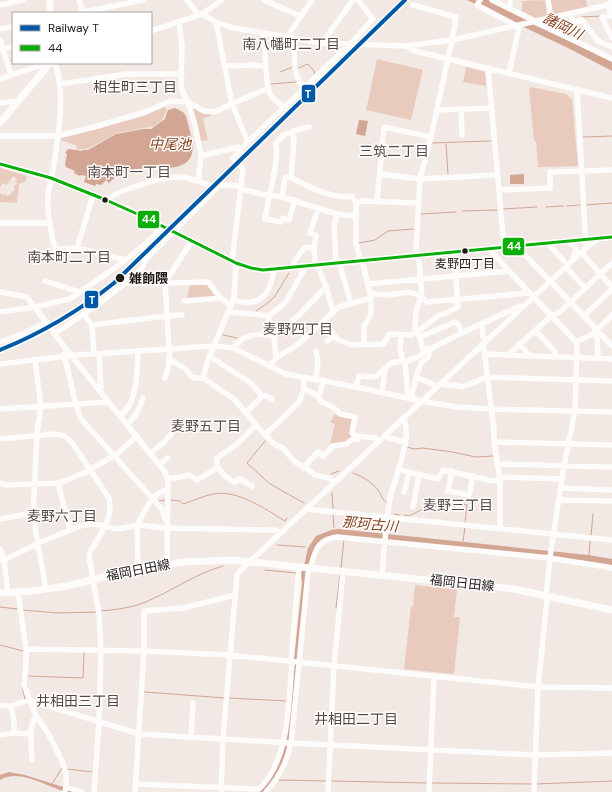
<svg xmlns="http://www.w3.org/2000/svg" width="612" height="792" viewBox="0 0 612 792" font-family="'DM Sans','Noto Sans JP',sans-serif">
	<style>
		.green { fill: #e9cbbe }
		.water { fill: #d2a693 }
		.lines { fill: none; stroke-linecap: round; stroke-linejoin: round }
		.stream { stroke: #d2a693; stroke-width: 1 }
		.minor { stroke: #fdfcfb; stroke-width: 5.5 }
		.major { stroke: #fdfcfb; stroke-width: 7 }
		.bus-1-casing { stroke: #fff; stroke-width: 6 }
		.bus-1 { stroke: #0bae08; stroke-width: 3 }
		.rail-1-casing { stroke: #fff; stroke-width: 7 }
		.rail-1 { stroke: #0059a6; stroke-width: 4 }
		.bus-dot { fill: #1f1916; stroke: #fff; stroke-width: 1.5 }
		.labels { text-anchor: middle; dominant-baseline: central; stroke-width: 3; stroke-linejoin: round; paint-order: stroke }
		.bus-label { font-size: 12px; fill: #1f1916; stroke: #fff }
		.stop-label { font-size: 13px; font-weight: bold; fill: #1f1916; stroke: #fff; text-anchor: start }
		.street-label { font-size: 13px; fill: #1f1916; stroke: #fff }
		.water-label { font-size: 14px; font-style: italic; fill: #89401b; stroke: #fff }
		.neighbourhood-label { font-size: 14px; fill: #574842; stroke: #fff }
		.line-badge { stroke: #fff; stroke-width: 1.5 }
		.badge-label { font-size: 11px; text-anchor: middle; font-weight: bold; fill: #fff }
	</style>
	<rect width="100%" height="100%" fill="#f2e8e4"/>
	<path class="green" d="M546 0 547 16 535 18 522 11V1Z
		M550 0H586L587 7 553 15Z
		M377 59 423 70 411 120 366 110Z
		M466 67 485 72 486 86 463 82Z
		M531 87 566 94 572 99 578 166 538 167 536 141H534L529 88Z
		M164 106 167 110 162 120 154 126 117 133 89 148 77 150V147L75 145 61 140V137L141 117 159 109Z
		M190 106 214 114 203 119 208 140 199 141Z
		M0 168 27 176 25 182 19 184 17 203 0 202V193L3 195 5 194 7 196 10 195 15 188 13 187 18 183 15 182 17 179 13 176 7 185 3 183 0 187Z
		M190 284H207L217 297 187 299Z
		M335 414 352 417 353 419 351 440 341 444 330 443 335 424 330 422Z
		M415 585 457 590 454 617H460L454 674 404 669 411 606H413Z"/>
	<path class="water" d="M467 0H489L529 19 534 25 612 61V71L570 49Z
		M175 108 183 112 186 116C192 141 204 167 165 168L164 165H150L149 168C131 169 122 170 109 183L106 180 101 185 96 184 95 186 84 182 86 176 81 175 80 176 74 173 75 171 66 167 65 164 67 154 65 153 68 149 82 151 83 150H88L116 134 143 129H151L165 119 168 110Z
		M359 120 368 121 365 136 356 134Z
		M524 174V184H510V175Z
		M339 529 588 555 612 559V565L587 561 332 536 313 552 290 740 281 768 265 792H258L262 788 281 756 294 659 302 584 301 573 305 562 308 548 316 536 331 530Z
		M9 772 25 775 79 792C75 792 70 792 67 792 46 787 20 768 0 780V775Z"/>
	<g class="lines">
		<path class="stream" d="M582 17 601 16
			M550 21 570 22
			M298 68 308 64 314 71 315 75
			M280 72 293 67
			M271 84 296 82
			M583 137 612 136
			M432 143 491 141
			M446 144 448 174
			M586 205 612 203
			M567 206 580 205
			M546 207 563 206
			M503 209 537 207
			M463 211 497 210
			M420 214 456 212
			M359 243 375 240 388 231 413 229
			M256 311 269 302 275 296 289 273
			M223 335 237 338
			M265 441 247 463 270 484 304 503
			M407 447 414 449 423 448 452 452 476 457 493 456
			M353 473C363 477 371 481 378 490 381 494 382 500 387 503
			M331 474 339 471
			M332 493 333 508
			M171 500 180 501 183 504C193 501 203 496 213 494 237 489 265 509 285 521L287 518
			M159 501 166 500
			M394 514 400 515
			M333 515 334 528
			M404 515 409 516 425 508 459 503 467 505
			M465 522 467 505
			M591 536 593 514
			M463 542 465 527
			M277 545 305 547
			M589 556 590 541
			M341 568 344 539
			M265 570 296 573
			M0 607 17 609
			M336 608 340 575
			M22 610 58 613 97 612
			M100 611C114 610 130 608 143 603 171 592 194 574 223 566
			M0 645 23 651
			M27 676 83 678 84 653
			M22 687 25 699
			M144 692 225 698
			M228 698 286 701
			M67 769 92 772
			M278 780 327 781
			M330 781 427 783
			M432 783 533 784
			M52 784 62 768
			M536 784 612 781"/>
		<path class="minor" d="M79 0 83 12
			M187 0 197 13C205 14 211 20 218 23 225 26 233 28 240 29L322 43 406 46 452 40 612 4
			M264 0 300 16
			M480 0 477 5 517 26 519 28 509 73
			M492 0 612 59
			M510 0V4
			M548 0 551 18
			M611 2 609 4 610 16 602 17 612 38
			M0 5 23 0
			M413 5 456 17 452 40 431 137 420 179 416 250 419 260 422 297 420 300 416 310 415 330 420 337 423 353
			M79 13 143 0
			M570 13 573 22 582 20 598 41 612 47
			M179 22 182 46 181 88 188 102 195 125 201 156 198 181
			M216 22 232 104 247 140 246 144 233 158 243 169 232 261
			M0 29 13 27
			M151 31 202 14 222 0
			M264 34C265 46 265 84 270 94 273 99 280 104 284 108
			M287 37 312 0
			M295 39C294 58 292 72 304 89
			M0 40 11 75
			M322 43 353 0
			M406 46 415 51 612 98
			M0 49 13 47
			M55 63C66 95 58 137 53 170 51 179 48 188 48 197 47 215 51 232 55 249L77 248
			M225 66 254 65 256 66 266 65
			M488 68 504 247
			M0 79 47 63
			M59 84 127 74H182
			M0 103 19 101
			M461 109 462 135
			M437 110 491 108
			M292 132 294 141 291 178C308 186 333 200 352 196L356 203
			M0 136H58L98 126 148 111 170 101 188 102 204 111 214 112 268 88
			M246 144 351 43 373 19 358 0
			M201 156 238 147 241 149
			M0 164 51 178 106 200 144 217 236 263 251 268 263 270 288 268 612 237
			M380 174 420 179 497 175
			M240 189 262 194 282 197 337 214 355 216
			M499 190 550 188V172L612 170
			M93 195 77 248 126 260
			M282 197 285 178 291 176
			M106 200C119 190 161 177 178 177 189 177 198 181 208 185
			M377 201 384 127 431 137
			M283 218 289 220 295 200
			M281 222 265 219C268 196 279 165 276 143L284 135 292 132V131L309 127
			M0 223H50
			M569 242 575 246 576 251 573 257
			M550 243V246L564 261
			M519 246 520 250 584 316 612 289
			M491 248 493 253 509 271 576 342 577 347 575 411 564 466 551 549 546 595 547 601 538 687 534 792
			M586 248 599 238
			M581 252 612 287
			M360 260 356 243V203L362 201 418 203
			M336 262 334 225 337 214
			M339 262 351 304
			M236 263 234 298 208 360 203 378 234 399 265 435 274 444 283 448 295 462 309 470 315 475 329 478 334 483
			M315 265 314 247 316 235 310 233 318 209
			M317 265 327 289 333 312
			M293 267 294 262 304 248 314 247
			M566 267 585 288
			M45 281 80 292
			M125 283 142 268 146 259 220 185 240 186
			M165 283 208 282 219 296 231 306
			M165 283 192 240
			M368 284 509 271
			M0 292 27 297 66 349 165 472 168 480 167 564
			M370 293C375 294 381 295 386 295 404 294 411 287 427 302L529 293
			M233 300C261 309 271 293 274 269
			M185 301 221 298
			M0 312 30 308 70 299 126 260 153 237 162 226
			M228 312C242 314 254 313 268 316L283 305 287 300 306 266
			M84 315 92 325 94 354
			M268 316 271 328 270 335
			M584 316 612 346
			M323 322 338 340 352 345 384 344 389 334 411 335 417 332 438 316 455 309 458 307 454 251
			M482 324 483 337 486 341
			M92 325 167 316 169 349
			M535 330 555 352V357
			M597 331 598 358
			M55 333C79 317 103 303 125 283H165L167 316 182 315
			M401 335 400 349 403 361 405 362 408 398
			M274 337 276 358
			M420 337 455 322 458 324 462 333
			M327 341 334 336
			M0 342 23 334 47 322
			M576 342 593 334 612 315
			M519 344 530 356
			M364 345V326L370 316 371 312V298
			M481 345 484 349 494 430V442L500 480V529
			M233 348C236 346 237 343 240 341 247 334 265 333 274 337L298 316 326 287
			M430 349 428 357 421 363 416 377 437 386
			M316 351 318 360 316 380
			M64 354 76 405 81 419 152 498 162 509 165 519
			M99 354 101 387 99 389
			M485 354 612 359
			M508 355 551 316 560 312 612 263
			M209 356 251 383 262 396 246 413
			M35 359 41 407 37 433 33 516 46 589
			M169 359 186 369 190 375 194 378H203
			M405 362 420 356 428 348 430 349 453 337 520 306
			M0 364 76 355 214 346 233 348 286 374 356 387 421 401 457 407 491 409 612 412
			M269 366 276 358 296 346 339 307 371 298 362 260
			M165 378 168 369 170 348
			M441 383 445 385H454L462 387 487 377 612 381
			M356 387 359 376 375 377 391 363 403 361
			M304 389 317 395 320 401 333 407 340 414 355 417 352 433 357 436 376 438 379 441
			M382 392 385 370
			M262 396H266L272 399
			M318 396 320 394 323 380
			M411 399 416 377
			M0 409 109 402
			M120 415C138 405 137 369 138 351
			M127 424C136 418 139 408 143 398
			M265 435 299 402 304 389V378
			M385 435 389 438 405 442
			M0 439 56 434 64 436 71 441 109 498C114 518 99 536 90 552L89 557 99 614 101 651 99 722 94 792
			M494 442 612 445
			M151 453 163 443 174 431
			M159 464 168 458
			M498 464 612 467
			M217 466 224 475 234 482 240 479 252 486
			M303 468 318 452 323 456 333 446 346 444 353 439H358L359 437
			M399 469C412 475 425 475 438 479L443 470 493 481 500 480 503 477 562 479
			M452 471 448 491 469 495 473 476
			M167 478H176L189 475 197 480 217 468V458L237 444 256 425
			M0 483 6 485 58 483 62 482 86 472 117 454 137 436
			M58 483 70 530
			M561 488 612 490
			M404 492 409 474
			M559 500 612 501
			M413 507 419 474
			M306 509 612 540
			M0 519 33 513
			M0 549 4 560 8 593
			M0 559 4 560 41 542 80 526 91 524 101 525 117 529 140 525 163 528 274 530 281 532
			M138 569 137 525 152 498 165 490H167
			M382 575C384 549 386 524 390 498 394 479 414 436 403 418
			M18 592 26 649V667L24 685 36 716 48 733 63 763 66 774V787L65 792
			M26 649 144 651 230 655 538 687 612 688
			M0 705 11 706 29 700 139 734 291 743 536 755 612 753
			M11 706 14 721V733
			M0 735 14 733 31 734
			M191 736 193 703
			M32 760C32 749 28 724 36 716
			M135 784 259 789C290 759 288 704 292 664L291 661 299 567
			M66 787 82 792
			M135 792 144 651V611L183 608 235 595
			M221 792 223 738 237 575 243 568 586 248 577 89
			M266 792C279 778 287 762 291 743L308 573C316 556 313 540 337 537L550 558 612 568
			M328 792 334 666 343 572
			M429 792 434 676"/>
		<path class="major" d="M50 0V13
			M0 123 50 63
			M0 593 32 591 67 586 125 572 167 564 185 562 233 560 514 589 612 610"/>
		<g class="bus-1-casing">
			<path id="bus-1" d="M0 164 51 178 106 200 144 217 236 263 251 268 263 270 612 237"/>
		</g>
		<use href="#bus-1" class="bus-1"/>
		<g class="rail-1-casing">
			<path id="rail-1" d="M0 350C42 333 79 311 114 283L405 0"/>
		</g>
		<use href="#rail-1" class="rail-1"/>
	</g>
	<g class="bus-dot">
		<circle cx="105" cy="200" r="3.5"/>
		<circle cx="465" cy="251" r="3.5"/>
		<circle cx="120" cy="278" r="5"/>
	</g>
	<g class="labels">
		<g class="bus-label">
			<text x="465" y="264">麦野四丁目</text>
		</g>
		<g class="stop-label">
			<text x="129" y="278">雑餉隈</text>
		</g>
		<g class="street-label">
			<text transform="translate(138 570) rotate(-11)">福岡日田線</text>
			<text transform="translate(462 583) rotate(6)">福岡日田線</text>
		</g>
		<g class="water-label">
			<text transform="translate(563 26) rotate(26)">諸岡川</text>
			<text x="170" y="144">中尾池</text>
			<text transform="translate(370 524) rotate(5)">那珂古川</text>
		</g>
		<g class="neighbourhood-label">
			<text x="291" y="44">南八幡町二丁目</text>
			<text x="135" y="87">相生町三丁目</text>
			<text x="394" y="151">三筑二丁目</text>
			<text x="129" y="172">南本町一丁目</text>
			<text x="69" y="257">南本町二丁目</text>
			<text x="298" y="329">麦野四丁目</text>
			<text x="206" y="426">麦野五丁目</text>
			<text x="458" y="505">麦野三丁目</text>
			<text x="62" y="516">麦野六丁目</text>
			<text x="78" y="701">井相田三丁目</text>
			<text x="356" y="719">井相田二丁目</text>
		</g>
	</g>
	<g class="line-badge">
		<rect x="301" y="84" width="15" height="19" rx="4" fill="#0059a6"/>
		<rect x="137" y="210" width="23" height="19" rx="4" fill="#0bae08"/>
		<rect x="502" y="237" width="23" height="19" rx="4" fill="#0bae08"/>
		<rect x="84" y="290" width="15" height="19" rx="4" fill="#0059a6"/>
	</g>
	<g class="badge-label">
		<text x="308" y="98">T</text>
		<text x="149" y="223">44</text>
		<text x="514" y="250">44</text>
		<text x="92" y="304">T</text>
	</g>
	<rect x="12" y="12" width="140" height="52" fill="#ffffff" stroke="#a5a3a2"/>
	<rect x="20" y="25" width="20" height="6" fill="#0059a6" stroke="#a5a3a2"/>
	<text x="48" y="32" font-size="12" fill="#1f1916">Railway T</text>
	<rect x="20" y="45" width="20" height="6" fill="#0bae08" stroke="#a5a3a2"/>
	<text x="48" y="52" font-size="12" fill="#1f1916">44</text>
</svg>
